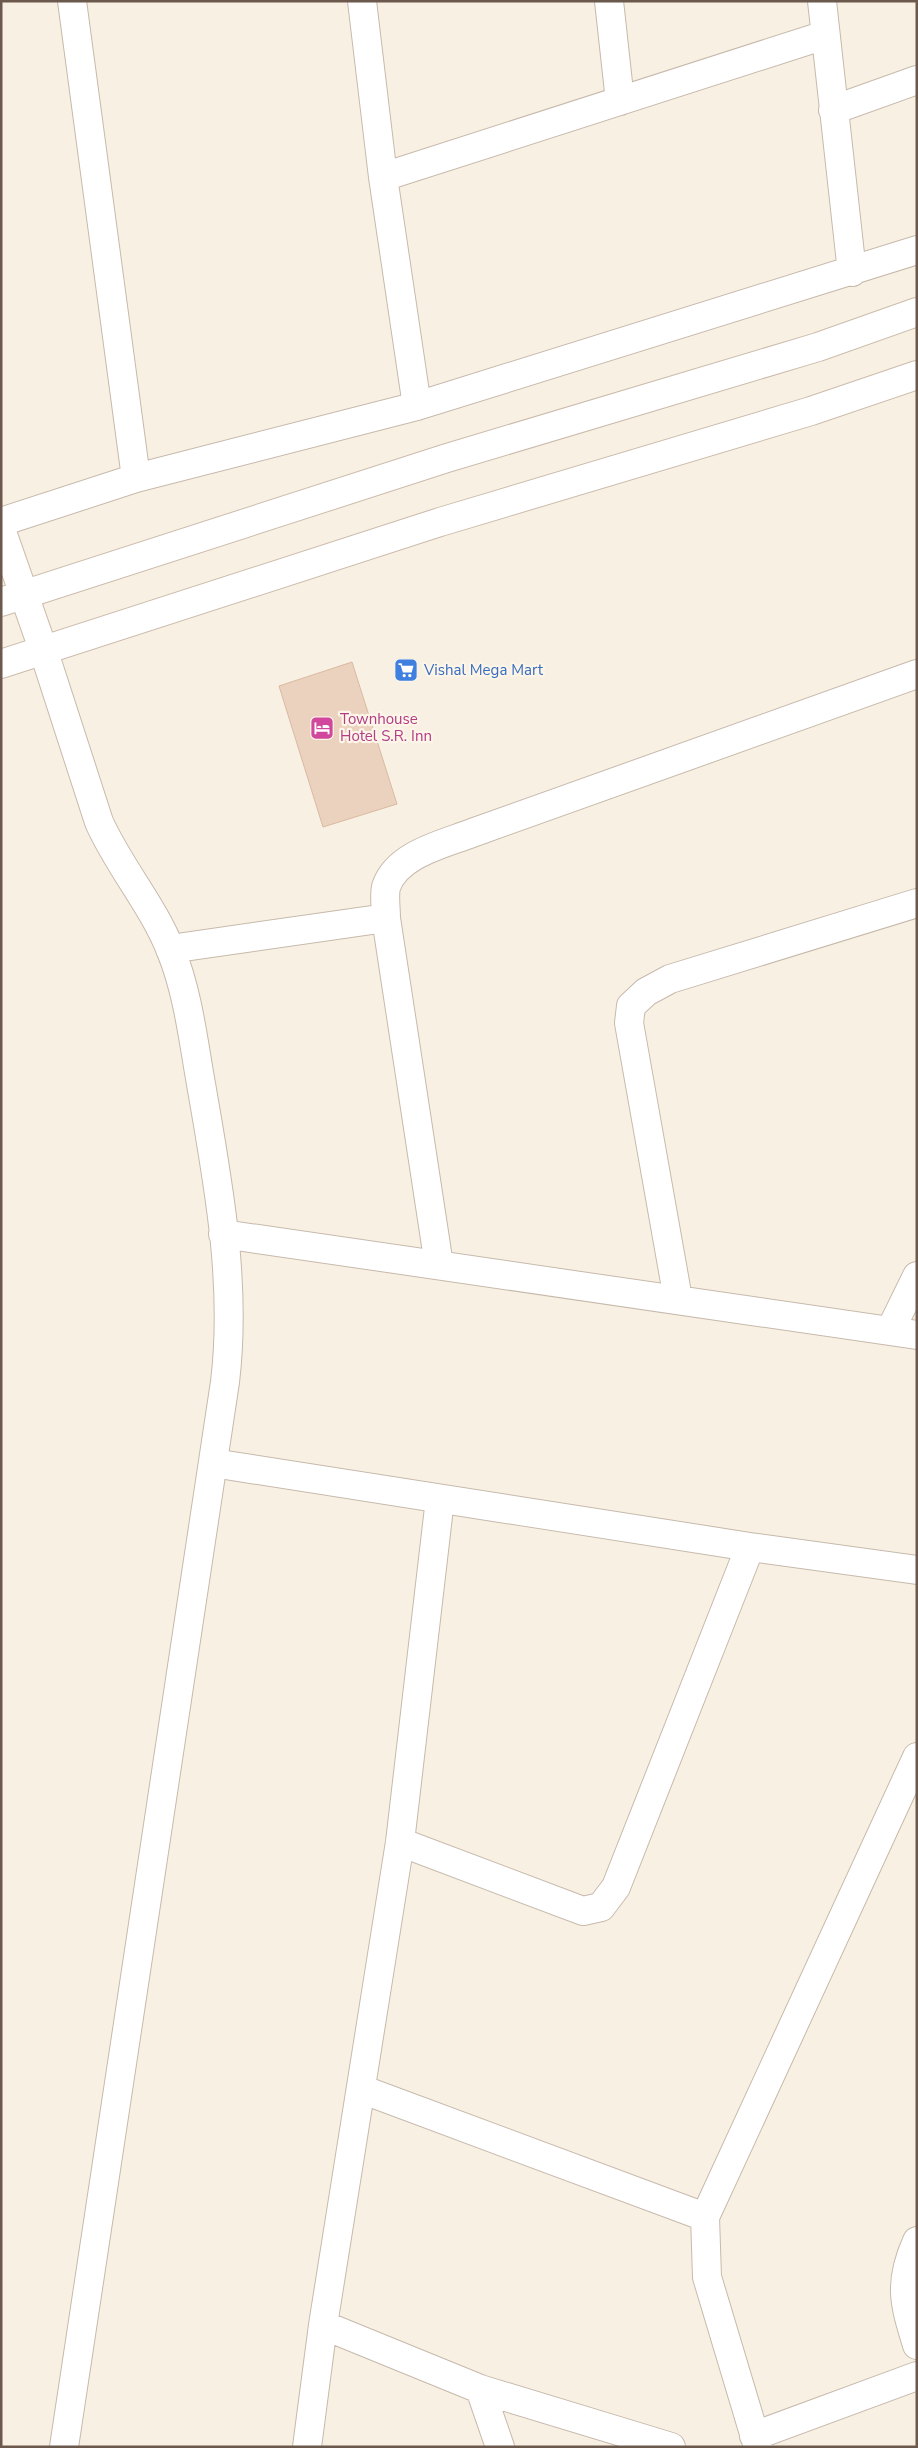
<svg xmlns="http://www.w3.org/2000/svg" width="918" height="2448" viewBox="0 0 918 2448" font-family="'Nunito Sans',sans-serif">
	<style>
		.building { fill: #ead2be; stroke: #dab9a1 }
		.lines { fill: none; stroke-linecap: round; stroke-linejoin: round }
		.street-casing { stroke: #c7b9ac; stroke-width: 30 }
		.secondary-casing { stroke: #ccbbac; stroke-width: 30 }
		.street { stroke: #fff; stroke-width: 28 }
		.secondary { stroke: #fff; stroke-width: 28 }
		.labels { text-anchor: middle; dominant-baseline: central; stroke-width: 4.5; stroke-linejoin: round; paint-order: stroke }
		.shop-label { font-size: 15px; fill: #366cbe; stroke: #fcf5e8; text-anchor: start }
		.hotel-label { font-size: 15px; fill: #b23c85; stroke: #fcf5e8; text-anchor: start }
	</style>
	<rect width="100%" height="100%" fill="#f8f1e3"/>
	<path class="building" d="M352 662 397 804 323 827 279 686Z"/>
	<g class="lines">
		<g class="street-casing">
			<path id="street" d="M72 1 136 478
				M362 1 383 177 417 406
				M609 1 620 101
				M822 1 852 272
				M833 110 917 80
				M383 177 825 35
				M1 522 136 478 417 406 917 250
				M43 649 99 822C119 867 153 905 171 951 188 993 193 1039 201 1084 218 1182 237 1283 225 1382L64 2447
				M170 949 386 918
				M223 1234 917 1335
				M439 1265 386 918C386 909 384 896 386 887 397 854 444 844 472 833L917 674
				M678 1299 629 1023 631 1006 646 992 670 979 917 903
				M890 1331 917 1276
				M213 1463 750 1547 917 1570
				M400 1842 583 1911 601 1907 616 1887 750 1547
				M361 2089 705 2217
				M917 2241C898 2283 904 2303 917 2345
				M323 2325 480 2389 671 2447
				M480 2389 500 2447
				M754 2436 917 2376
				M307 2447 323 2325 400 1842 440 1499
				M758 2447 707 2277 705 2217 917 1757"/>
		</g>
		<g class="secondary-casing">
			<path id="secondary" d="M1 529 43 649
				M1 602 447 458 818 347 917 312
				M1 664 440 522 811 411 917 375"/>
		</g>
		<use href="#street" class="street"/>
		<use href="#secondary" class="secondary"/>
	</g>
	<defs>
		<g id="supermarket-square" transform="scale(1.25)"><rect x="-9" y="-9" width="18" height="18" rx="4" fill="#3f7fe0" stroke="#fcf5e8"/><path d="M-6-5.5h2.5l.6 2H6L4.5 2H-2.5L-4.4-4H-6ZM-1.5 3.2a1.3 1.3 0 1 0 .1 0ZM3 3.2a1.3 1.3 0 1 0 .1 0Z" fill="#fff"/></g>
		<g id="hotel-square" transform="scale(1.25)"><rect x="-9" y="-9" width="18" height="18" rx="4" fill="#d1479c" stroke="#fcf5e8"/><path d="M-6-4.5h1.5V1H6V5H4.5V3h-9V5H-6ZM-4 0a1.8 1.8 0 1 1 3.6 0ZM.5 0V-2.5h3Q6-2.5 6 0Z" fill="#fff"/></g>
	</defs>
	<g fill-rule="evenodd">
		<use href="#supermarket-square" x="406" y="670"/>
		<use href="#hotel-square" x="322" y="728"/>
	</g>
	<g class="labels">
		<g class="shop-label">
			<text x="424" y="670">Vishal Mega Mart</text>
		</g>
		<g class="hotel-label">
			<text x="340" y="719">Townhouse<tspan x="340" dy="17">Hotel S.R. Inn</tspan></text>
		</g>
	</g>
	<rect width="918" height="2448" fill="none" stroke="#6c594d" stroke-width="5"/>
</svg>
